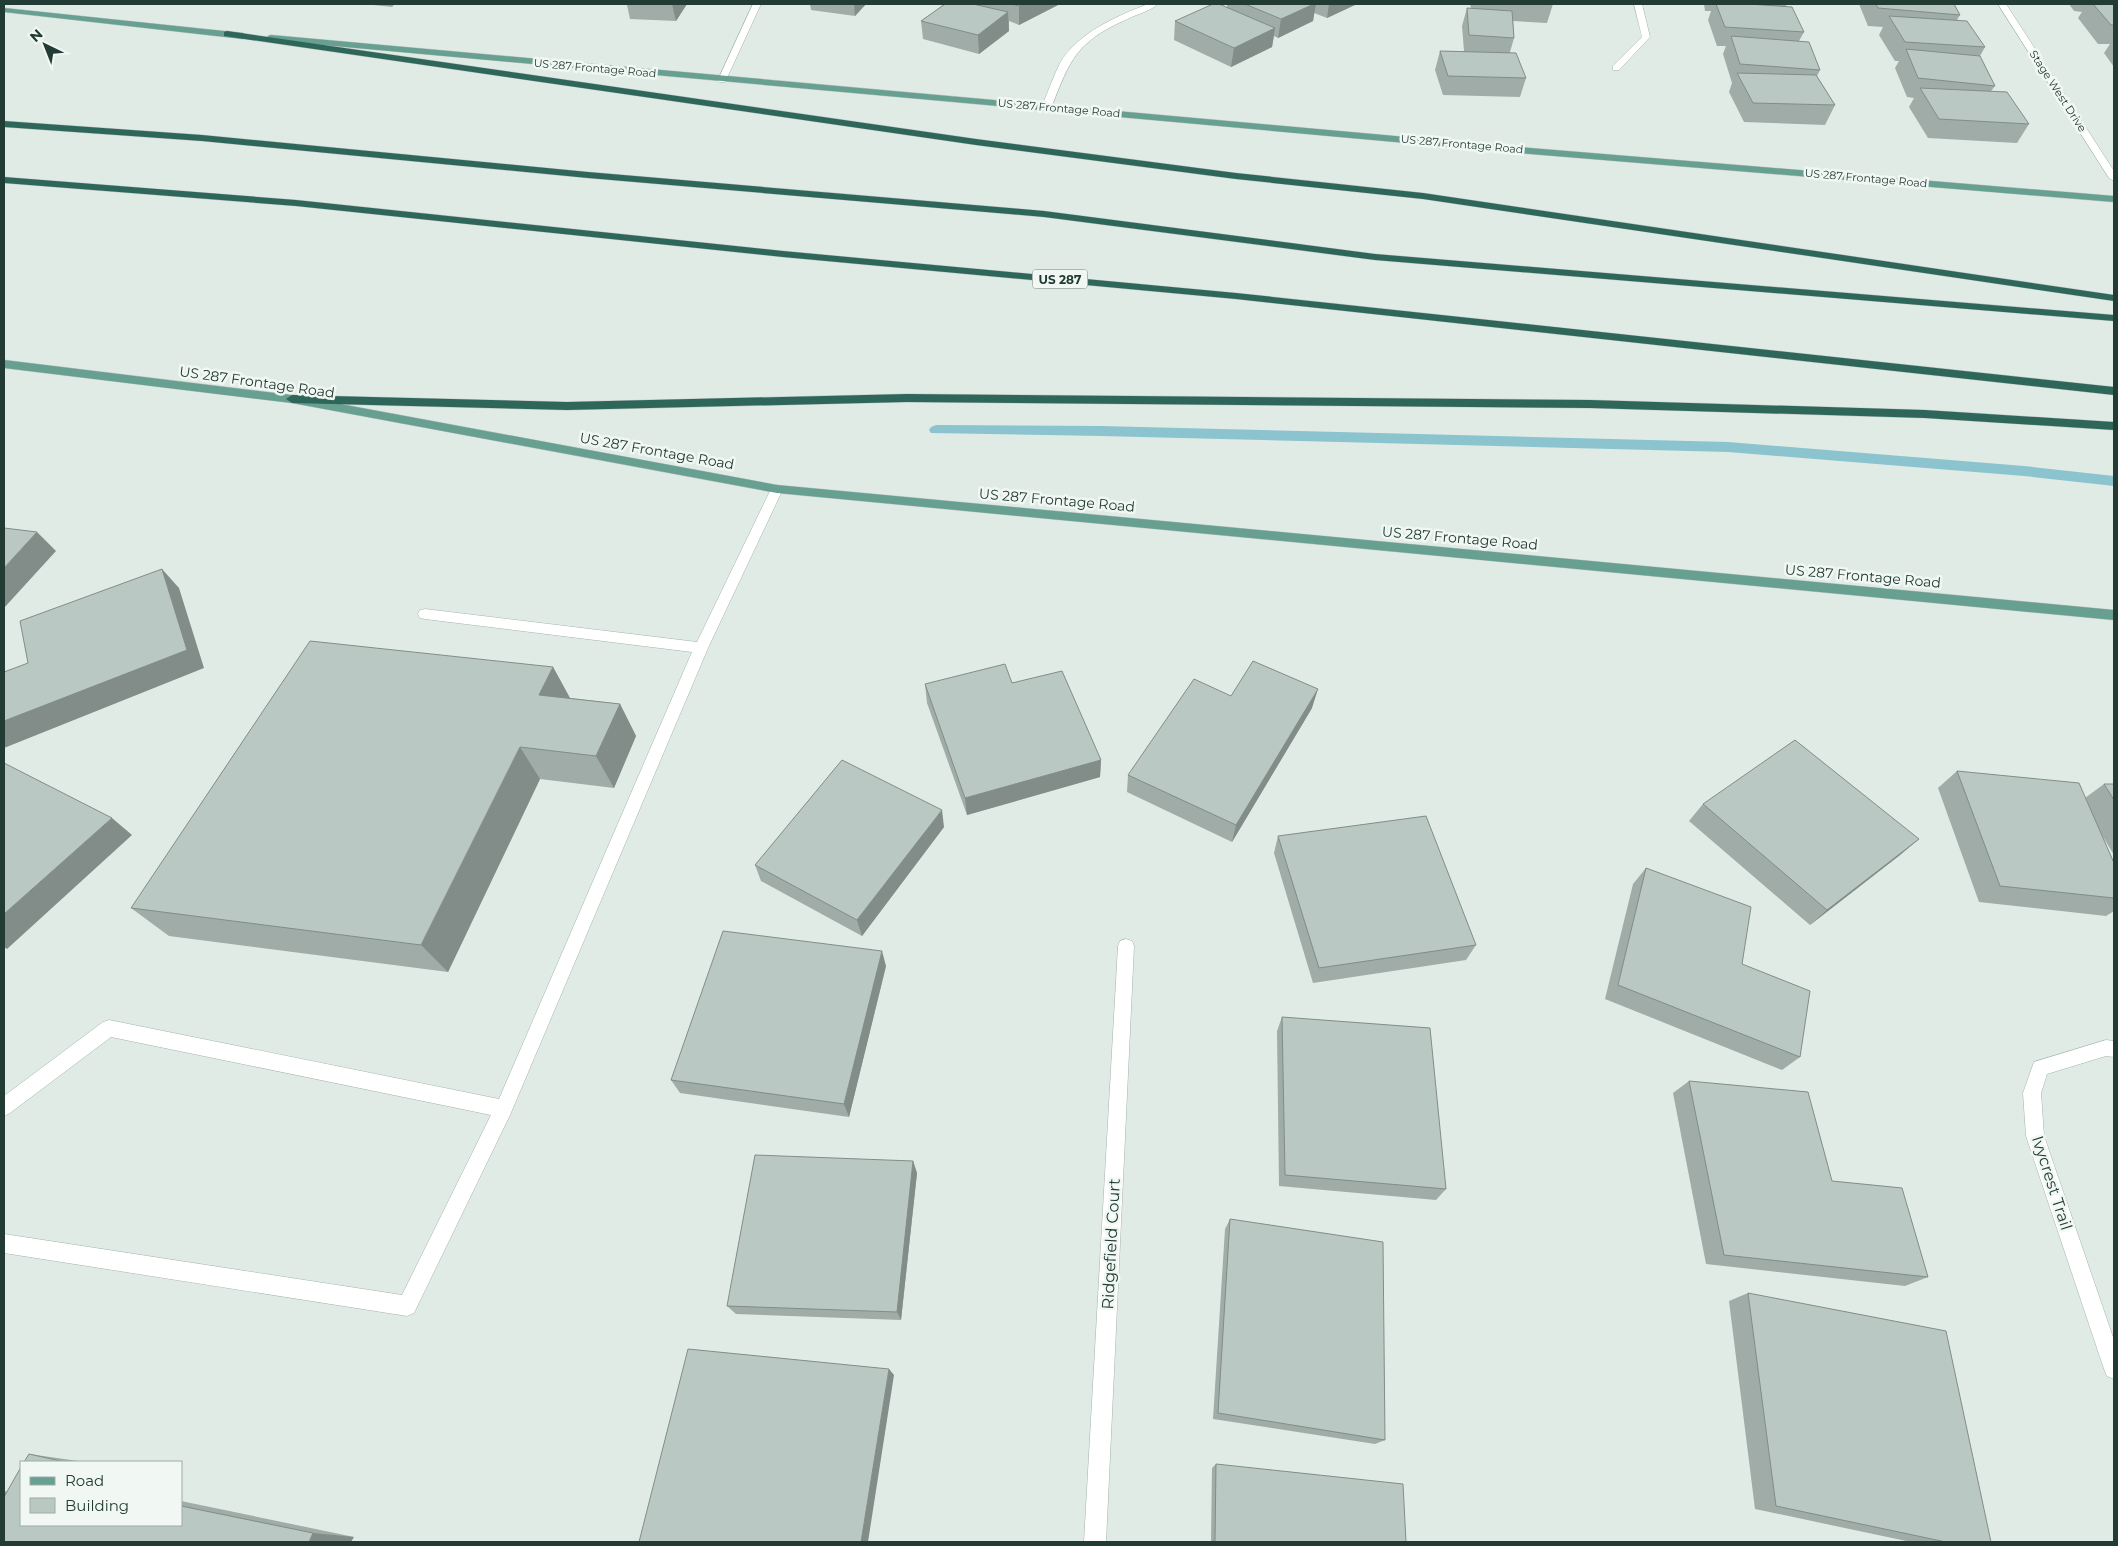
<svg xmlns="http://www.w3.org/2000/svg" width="2118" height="1546" viewBox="0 0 2118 1546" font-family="Montserrat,sans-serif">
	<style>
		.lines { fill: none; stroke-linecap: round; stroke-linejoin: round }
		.stream { fill: #8bc4ce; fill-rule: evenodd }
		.minor-casing { stroke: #a4b3ad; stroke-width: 1 }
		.major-casing { stroke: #c1c8c6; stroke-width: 1 }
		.highway-casing { stroke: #c1c8c6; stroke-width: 1 }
		.minor { fill: #fff; fill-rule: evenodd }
		.major { fill: #679f90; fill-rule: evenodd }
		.highway { fill: #2f665a; fill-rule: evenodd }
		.wall { fill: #9faca7 }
		.shaded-wall { fill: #828c88 }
		.building { fill: #b9c8c2; stroke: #828c88 }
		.labels { text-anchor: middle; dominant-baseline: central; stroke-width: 5; stroke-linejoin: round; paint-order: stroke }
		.far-street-label { font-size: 11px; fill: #223b34; stroke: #f1f8f4 }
		.shield { fill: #f1f8f4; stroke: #60746e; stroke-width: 1 }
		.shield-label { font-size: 12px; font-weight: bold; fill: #223b34 }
		.street-label { font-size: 14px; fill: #223b34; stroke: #f1f8f4 }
		.near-street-label { font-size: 16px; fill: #223b34; stroke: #f1f8f4 }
	</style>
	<rect width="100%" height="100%" fill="#e1ebe6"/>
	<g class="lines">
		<path class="stream" d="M936 425 1101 426 1728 442 2024 466 2114 476V486L2024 476 1728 452 1101 436 931 433 929 430 931 427Z"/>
		<g class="minor-casing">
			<path id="minor" d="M753 4H761L726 80 725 82H719L718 80Z
				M1148 4H1158C1149 12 1134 15 1123 21 1076 43 1070 60 1052 106L1050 108H1044L1042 106C1048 92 1053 77 1060 63 1079 32 1115 17 1148 4Z
				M1634 4H1642L1650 37 1619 70H1613V66L1642 37Z
				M1998 4H2006L2114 171V181L2109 178Z
				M777 485 783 489 708 648 510 1115 414 1313 407 1316 4 1253V1234L402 1295 491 1115 111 1037 10 1113 4 1116V1096L103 1022 109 1020 499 1099 692 652 425 619 420 618 418 614 420 610 425 609 697 642 771 489Z
				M1126 939 1132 941 1134 946 1106 1542H1084L1118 946 1120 941Z
				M2106 1040 2114 1041V1057L2106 1056 2047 1074 2041 1093 2044 1136 2114 1340V1379L2107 1376 2104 1369 2026 1136 2023 1093 2034 1062Z"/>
		</g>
		<g class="major-casing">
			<path id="major" d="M4 8 243 33 247 36 243 39 4 12Z
				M271 35 1506 146 2114 196V202L1506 152 268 40V36Z
				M4 360 292 395 777 485 2114 610V620L777 493 292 403 4 368Z"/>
		</g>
		<g class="highway-casing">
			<path id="highway" d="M227 31 976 139 1236 173 1423 193 2114 295V301L1423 199 1236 179 976 145 224 36V32Z
				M4 121 202 135 588 172 1044 211 1375 254 2114 315V321L1375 260 1044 217 588 178 202 141 4 127Z
				M4 177 296 200 783 251 1236 293 2114 387V395L1236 299 783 257 296 206 4 183Z
				M907 394 1590 400 1925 410 2114 422V430L1925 418 1590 408 907 402 567 410 292 403 286 399 292 395 567 402Z"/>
		</g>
		<use href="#minor" class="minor"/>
		<use href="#major" class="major"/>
		<use href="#highway" class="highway"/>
	</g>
	<path class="wall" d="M364 4H395L392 7Z
		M618 4H687L676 21 630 19 627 5H618Z
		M810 4H866L855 16 811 10Z
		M945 4H1058V5L1019 25 1009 21V31L979 54 923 39 921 21Z
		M1227 4H1357L1327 18 1314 13 1313 21 1278 38 1274 36 1272 47 1231 67 1174 40 1175 21 1227 7Z
		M1470 4H1553L1547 23 1513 21 1514 38 1510 52 1526 78 1520 97 1443 95 1435 70 1440 51H1464L1462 26 1467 8H1471Z
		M1704 4H1787L1786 6 1804 32 1799 41 1820 70 1817 76 1835 105 1825 125 1744 122 1729 92 1732 83 1723 54 1726 46H1717L1708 20 1711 11H1705Z
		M1859 4H1954L1960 15 1957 20 1985 47 1980 56 1995 86 1991 91 2029 124 2017 143 1928 138 1909 107 1914 98 1907 97 1895 68 1899 61H1895L1879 35 1883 27 1868 26Z
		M2069 4H2114V67L2104 53 2110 44H2098L2078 18 2082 12 2074 11Z
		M553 667 570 698 620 704 636 736 614 788 540 779 448 972 169 936 131 908Z
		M1012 683 1101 760 1100 777 967 815 927 703 925 684Z
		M1231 696 1312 708 1232 842 1127 792 1128 775Z
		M1957 771 2085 798 2104 784H2114V855L2100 832 2114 863V911L2106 916 1979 902 1938 788Z
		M1703 804 1919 839 1900 855 1810 925 1689 821Z
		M944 827 862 936 761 881 755 865Z
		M1278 836 1476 945 1466 960 1313 983 1274 853Z
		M1646 868 1742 964 1800 1057 1782 1070 1605 999 1633 884Z
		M886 966 849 1117 680 1093 671 1080Z
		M1282 1017 1446 1189 1436 1200 1279 1186 1277 1031Z
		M1689 1081 1832 1181 1928 1277 1905 1286 1706 1264 1673 1093Z
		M913 1161 917 1173 901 1320 736 1314 727 1306Z
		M1230 1219 1385 1440 1375 1444 1213 1419 1225 1229Z
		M1748 1293 1991 1542H1911L1755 1509 1729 1301Z
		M29 1454 85 1462H24Z
		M1216 1464 1406 1542H1211L1212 1468Z
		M4 1491 181 1525V1501L354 1537 4 1542Z"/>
	<path class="shaded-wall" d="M672 4H687L676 21Z
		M854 4H866L855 16Z
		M1024 4H1058V5L1019 25V6Z
		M1314 4H1316L1313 21 1278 38 1281 19Z
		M1329 4H1357L1327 18Z
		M1008 12 1009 31 979 54 978 35Z
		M1275 28 1272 47 1231 67 1234 48Z
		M37 532 56 551 4 608V568Z
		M162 569 179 588 204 668 4 748V721Z
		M553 667 571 700 539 695Z
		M1318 689 1312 708 1232 842 1236 825Z
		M620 704 636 736 614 788 596 756Z
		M520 747 540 779 448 972 421 945Z
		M1101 760 1100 777 967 815 965 798Z
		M942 810 944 827 862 936 857 920Z
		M112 818 132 835 7 949 4 947V914Z
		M1919 839 1900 855 1810 925 1827 910Z
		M882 951 886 966 849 1117 844 1104Z
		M913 1161 917 1173 901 1320 897 1312Z
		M889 1369 894 1375 868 1542H861Z
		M313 1533 354 1537 351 1542H309Z"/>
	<path class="building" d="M945 4H973L1008 12 978 35 921 21Z
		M1012 4H1024L1019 6Z
		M1213 4H1219L1275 28 1234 48 1175 21Z
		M1245 4H1314L1281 19Z
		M1716 4H1749L1792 7 1804 32 1725 27Z
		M1876 4H1954L1960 15 1878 8Z
		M2093 4H2114V25H2111Z
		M1467 8 1512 11 1514 38 1469 35Z
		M1889 16 1967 21 1985 47 1905 42Z
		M1731 36 1809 42 1820 70 1740 64Z
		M1906 49 1980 56 1995 86 1918 78Z
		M1440 51 1516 53 1526 78 1448 76Z
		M1737 73 1816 75 1835 105 1753 103Z
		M1920 88 2007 92 2029 124 1939 119Z
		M4 528 37 532 4 568Z
		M162 569 187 650 4 721V672L28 663 20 621Z
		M310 641 553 667 539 695 620 704 596 756 520 747 421 945 131 908Z
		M1253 661 1318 689 1236 825 1128 775 1194 679 1231 696Z
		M1005 664 1012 683 1062 671 1101 760 965 798 925 684Z
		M1795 740 1919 839 1827 910 1703 804Z
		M842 760 942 810 857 920 755 865Z
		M4 763 112 818 4 914Z
		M1957 771 2079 783 2114 863V898L2000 886Z
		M2104 784H2114V800Z
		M1426 816 1476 945 1319 968 1278 836Z
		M1646 868 1751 907 1742 964 1810 991 1800 1057 1618 985Z
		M723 931 882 951 844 1104 671 1080Z
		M1282 1017 1430 1028 1446 1189 1285 1175Z
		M1689 1081 1808 1092 1832 1181 1902 1188 1928 1277 1724 1255Z
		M755 1155 913 1161 897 1312 727 1306Z
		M1230 1219 1383 1242 1385 1440 1218 1413Z
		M1748 1293 1946 1331 1991 1542H1946L1776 1506Z
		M688 1349 889 1369 861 1542H639Z
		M29 1454 65 1462H24Z
		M1216 1464 1403 1484 1406 1542H1215Z
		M21 1467V1525H181V1506L313 1533 309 1542H4V1497Z"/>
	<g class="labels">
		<g class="far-street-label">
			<text transform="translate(595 68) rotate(5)">US 287 Frontage Road</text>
			<text transform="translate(2058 91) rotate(57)">Stage West Drive</text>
			<text transform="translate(1059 108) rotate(5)">US 287 Frontage Road</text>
			<text transform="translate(1462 144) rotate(5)">US 287 Frontage Road</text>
			<text transform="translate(1866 178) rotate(5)">US 287 Frontage Road</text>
		</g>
		<rect class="shield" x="1032.5" y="269.5" width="55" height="19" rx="4"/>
		<g class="shield-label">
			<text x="1060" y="279">US 287</text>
		</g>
		<g class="street-label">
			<text transform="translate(257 382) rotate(8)">US 287 Frontage Road</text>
			<text transform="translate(657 451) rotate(10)">US 287 Frontage Road</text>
			<text transform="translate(1057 500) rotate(5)">US 287 Frontage Road</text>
			<text transform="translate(1460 538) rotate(5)">US 287 Frontage Road</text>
			<text transform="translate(1863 576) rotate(5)">US 287 Frontage Road</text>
		</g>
		<g class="near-street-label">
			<text transform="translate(2052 1183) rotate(72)">Ivycrest Trail</text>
			<text transform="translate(1111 1244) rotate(-87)">Ridgefield Court</text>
		</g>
	</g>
	<rect width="2118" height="1546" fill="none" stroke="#223b34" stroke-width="10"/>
	<rect x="20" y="1461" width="162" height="65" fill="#f1f8f4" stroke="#9eaca7"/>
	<rect x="30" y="1477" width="25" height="8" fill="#679f90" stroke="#9eaca7"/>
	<text x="65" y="1486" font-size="15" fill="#223b34">Road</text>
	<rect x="30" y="1498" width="25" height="15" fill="#b9c8c2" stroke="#9eaca7"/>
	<text x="65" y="1511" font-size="15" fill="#223b34">Building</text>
	<g transform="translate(45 45) rotate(317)" stroke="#f1f8f4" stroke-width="4" paint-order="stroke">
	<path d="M0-4L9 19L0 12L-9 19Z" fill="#223b34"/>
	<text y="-8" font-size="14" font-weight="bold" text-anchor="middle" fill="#223b34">N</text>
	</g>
</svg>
